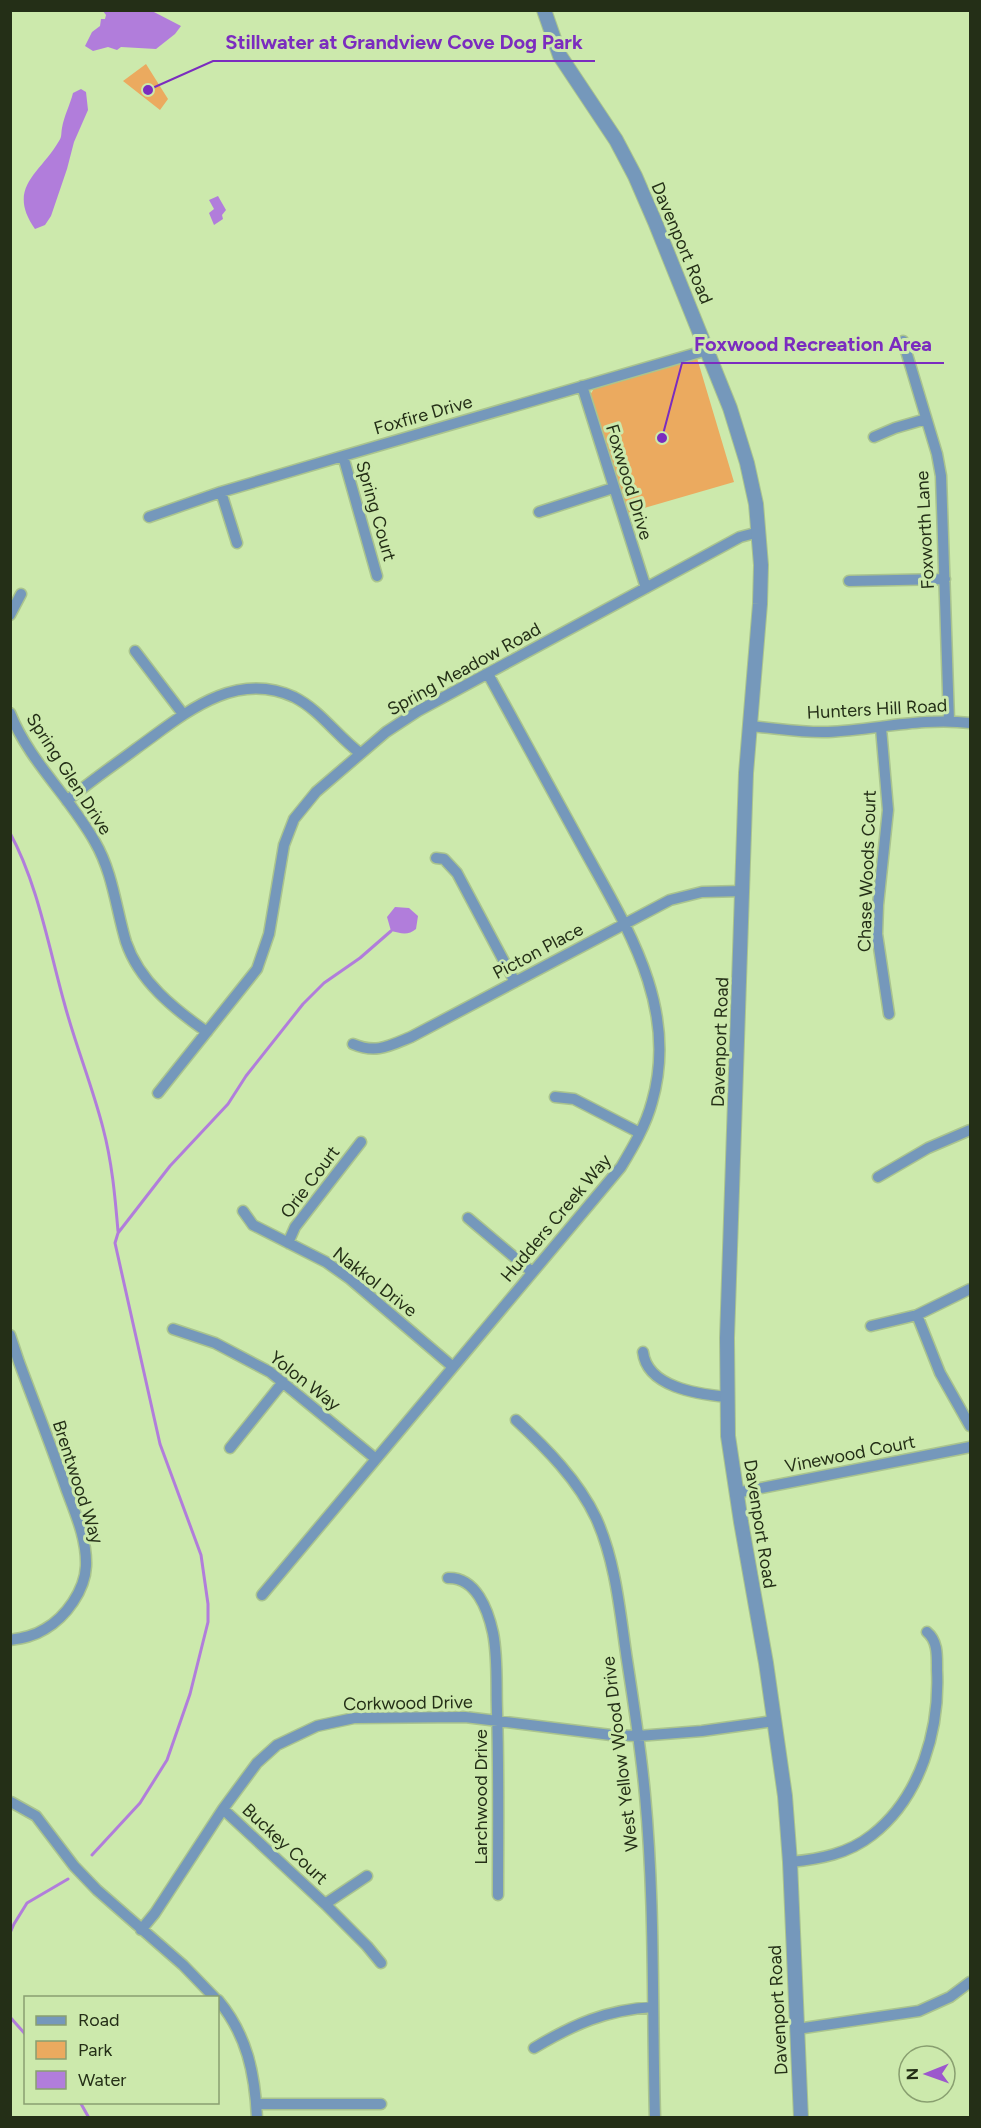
<svg xmlns="http://www.w3.org/2000/svg" width="981" height="2128" viewBox="0 0 981 2128" font-family="Figtree,sans-serif">
	<style>
		.green { fill: #ebaa5f }
		.water { fill: #b17ddb }
		.lines { fill: none; stroke-linecap: round; stroke-linejoin: round }
		.stream { stroke: #b17ddb; stroke-width: 3 }
		.minor-casing { stroke: #aac48e; stroke-width: 13 }
		.tertiary-casing { stroke: #aac48e; stroke-width: 16 }
		.minor { stroke: #7598bb; stroke-width: 10 }
		.tertiary { stroke: #7598bb; stroke-width: 14 }
		.labels { text-anchor: middle; dominant-baseline: central; stroke-width: 6; stroke-linejoin: round; paint-order: stroke }
		.street-label { font-size: 18px; fill: #242f17; stroke: #cce9ac }
		.leader { fill: none; stroke: #7b2cbf; stroke-width: 2 }
		.callout-dot { fill: #7b2cbf; stroke: #cce9ac; stroke-width: 2 }
		.callout-label { font-size: 20px; text-anchor: middle; font-weight: bold; fill: #7b2cbf; stroke: #cce9ac; stroke-width: 6; stroke-linejoin: round; paint-order: stroke }
	</style>
	<rect width="100%" height="100%" fill="#cce9ac"/>
	<path class="green" d="M146 64 168 99 160 110 123 81Z
		M697 358 734 482 627 513 590 395 595 387Z"/>
	<path class="water" d="M103 11H152L181 26 175 34 156 49 121 47 117 50 108 47 93 51 85 46 92 32 100 26 101 19H105L106 15Z
		M81 89 86 92 88 110 74 142 67 169 51 216 45 225 35 229C6 187 40 174 59 141 62 137 61 133 62 128 64 116 70 105 73 93Z
		M218 196 226 210 222 215 223 219 214 225 209 213 214 209 209 200Z
		M395 907 409 908 418 916 416 929C408 936 400 933 391 931L387 917Z"/>
	<g class="lines">
		<path class="stream" d="M10 833C37 882 49 948 64 1002 75 1044 92 1085 103 1128 112 1162 115 1196 118 1231
			M92 1855 140 1803 167 1760 190 1694 208 1622V1604L201 1555 160 1444 115 1243 118 1233 170 1166 228 1104 246 1076 303 1004 324 983 360 958 391 931
			M10 1933 14 1924 27 1903 68 1879
			M10 2017 26 2035
			M80 2102 89 2118"/>
		<g class="minor-casing">
			<path id="minor" d="M903 341 937 454 941 476 949 721
				M582 386 646 588
				M874 437 895 428 926 419
				M343 456 377 576
				M221 492 237 543
				M539 512 613 488
				M149 517 221 492 343 456 707 350
				M849 581 945 579
				M10 615 21 594
				M135 651 183 714
				M10 713C29 761 70 797 95 842 113 873 116 909 126 942 139 981 174 1009 207 1032
				M749 726C775 728 802 733 828 732 875 730 923 717 970 723
				M881 728 888 810 878 905 877 934 889 1014
				M67 801C89 782 113 766 137 748 182 716 233 669 294 697 320 710 337 736 360 753
				M436 858 444 859 457 873 515 982
				M353 1044C376 1054 389 1046 411 1037L670 900 702 892 742 891
				M158 1093 257 969 269 934 284 845 294 819 316 792 386 732 418 711 740 537 759 532
				M555 1097 574 1099 640 1133
				M878 1177 928 1148 970 1130
				M243 1211 253 1225 326 1262 350 1279 453 1367
				M468 1218 532 1272
				M288 1243 295 1227 361 1142
				M917 1315 940 1373 970 1426
				M871 1326 917 1315 970 1289
				M173 1329 215 1343 270 1372 376 1459
				M10 1335 19 1362C35 1405 52 1448 67 1491 76 1515 87 1540 86 1566 85 1590 66 1617 45 1629 34 1636 23 1638 10 1640
				M643 1352C647 1387 697 1394 727 1397
				M516 1420C546 1448 578 1480 596 1518 616 1562 620 1613 627 1660 634 1705 641 1750 645 1795 655 1902 652 2010 655 2118
				M230 1448 283 1382
				M736 1493 970 1447
				M448 1578C476 1577 488 1610 493 1633 498 1658 496 1686 497 1711 499 1773 498 1834 498 1895
				M262 1595 621 1167C633 1147 646 1125 652 1102 680 1005 624 923 580 842 549 786 519 730 488 674
				M11 1802 36 1816 74 1866 97 1890 183 1965 215 1998
				M223 1809 325 1904 367 1946 381 1963
				M790 1862C820 1859 848 1854 872 1835 921 1797 940 1729 937 1670 937 1656 938 1641 927 1632
				M325 1904 367 1876
				M141 1930 155 1913 223 1809 257 1763 277 1745 317 1726 354 1718 465 1717 611 1735 638 1736 702 1731 774 1721
				M218 2000C247 2035 255 2073 257 2118
				M797 2029 919 2011 950 1997 970 1982
				M534 2048C574 2024 606 2010 653 2007
				M257 2104H381"/>
		</g>
		<g class="tertiary-casing">
			<path id="tertiary" d="M544 10 560 56 616 140 635 176 655 222 730 408 747 463 756 504 761 565 760 604 746 773 727 1338 728 1436 741 1522 766 1663 785 1796 790 1862 801 2118"/>
		</g>
		<use href="#minor" class="minor"/>
		<use href="#tertiary" class="tertiary"/>
	</g>
	<g class="labels">
		<g class="street-label">
			<text transform="translate(682 243) rotate(67)">Davenport Road</text>
			<text transform="translate(423 415) rotate(-16)">Foxfire Drive</text>
			<text transform="translate(629 482) rotate(73)">Foxwood Drive</text>
			<text transform="translate(376 511) rotate(74)">Spring Court</text>
			<text transform="translate(925 530) rotate(-93)">Foxworth Lane</text>
			<text transform="translate(464 669) rotate(-29)">Spring Meadow Road</text>
			<text transform="translate(877 709) rotate(-3)">Hunters Hill Road</text>
			<text transform="translate(69 774) rotate(57)">Spring Glen Drive</text>
			<text transform="translate(867 871) rotate(-88)">Chase Woods Court</text>
			<text transform="translate(538 951) rotate(-28)">Picton Place</text>
			<text transform="translate(720 1042) rotate(-88)">Davenport Road</text>
			<text transform="translate(310 1182) rotate(-53)">Orie Court</text>
			<text transform="translate(556 1218) rotate(-50)">Hudders Creek Way</text>
			<text transform="translate(375 1282) rotate(38)">Nakkol Drive</text>
			<text transform="translate(305 1381) rotate(38)">Yolon Way</text>
			<text transform="translate(850 1454) rotate(-11)">Vinewood Court</text>
			<text transform="translate(78 1482) rotate(72)">Brentwood Way</text>
			<text transform="translate(760 1524) rotate(81)">Davenport Road</text>
			<text transform="translate(408 1703) rotate(-1)">Corkwood Drive</text>
			<text transform="translate(620 1754) rotate(-97)">West Yellow Wood Drive</text>
			<text transform="translate(481 1797) rotate(-90)">Larchwood Drive</text>
			<text transform="translate(285 1844) rotate(43)">Buckey Court</text>
			<text transform="translate(778 2010) rotate(-93)">Davenport Road</text>
		</g>
	</g>
	<path class="leader" d="M148 90L213 61H595M662 438L682 363H944"/>
	<g class="callout-dot">
		<circle cx="148" cy="90" r="6"/>
		<circle cx="662" cy="438" r="6"/>
	</g>
	<g class="callout-label">
		<text x="404" y="49">Stillwater at Grandview Cove Dog Park</text>
		<text x="813" y="351">Foxwood Recreation Area</text>
	</g>
	<rect width="981" height="2128" fill="none" stroke="#242f17" stroke-width="24"/>
	<rect x="24" y="1996" width="195" height="108" fill="#cce9ac" stroke="#899f70" stroke-width="1.5"/>
	<rect x="36" y="2016" width="30" height="9" fill="#7598bb" stroke="#899f70" stroke-width="1.5"/>
	<text x="78" y="2026" font-size="18" fill="#242f17">Road</text>
	<rect x="36" y="2041" width="30" height="18" fill="#ebaa5f" stroke="#899f70" stroke-width="1.5"/>
	<text x="78" y="2056" font-size="18" fill="#242f17">Park</text>
	<rect x="36" y="2071" width="30" height="18" fill="#b17ddb" stroke="#899f70" stroke-width="1.5"/>
	<text x="78" y="2086" font-size="18" fill="#242f17">Water</text>
	<g transform="translate(927 2074) rotate(269)"><circle r="28" fill="#cce9ac" stroke="#899f70" stroke-width="1.5"/>
	<path d="M0-4.5L10 22L0 15L-10 22Z" fill="#9c58cd"/>
	<text y="-9" font-size="16" font-weight="bold" text-anchor="middle" fill="#242f17">N</text>
	</g>
</svg>
